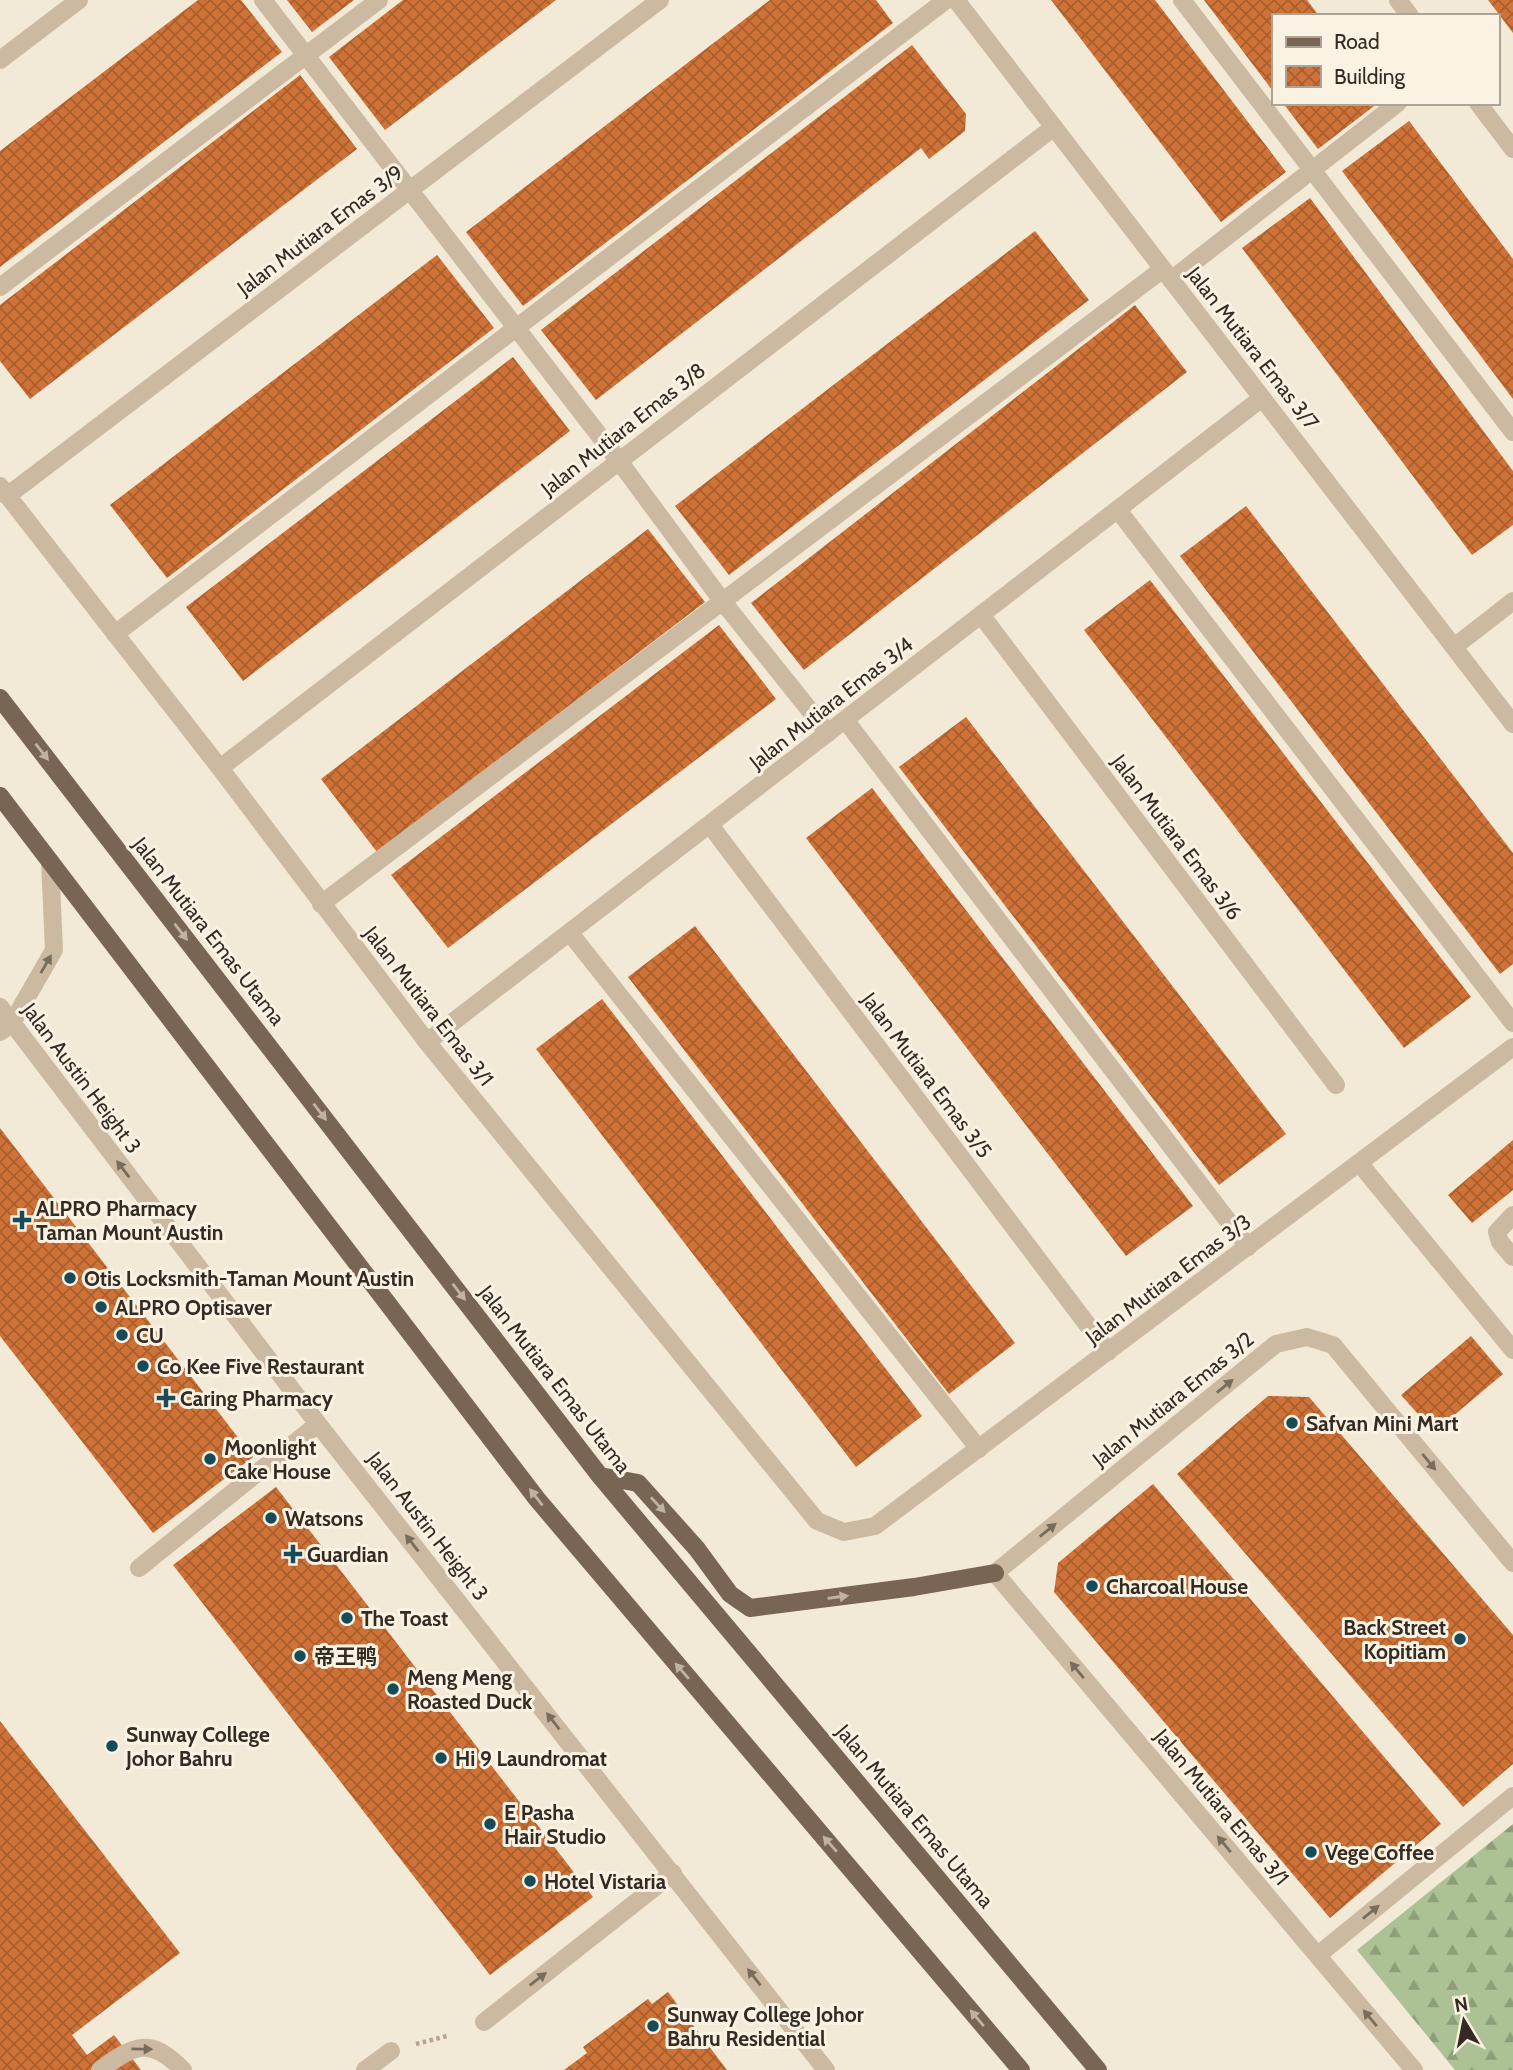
<svg xmlns="http://www.w3.org/2000/svg" width="1513" height="2070" viewBox="0 0 1513 2070" font-family="Cabin,'Noto Sans SC',sans-serif">
	<style>
		.forest { fill: url(#forest-firs) }
		.building { fill: url(#building-cross-hatch) }
		.lines { fill: none; stroke-linecap: round; stroke-linejoin: round }
		.path { stroke: #b7a48b; stroke-width: 4.5; stroke-dasharray: 3.5 3.5; stroke-linecap: butt }
		.lane { stroke: #cbbaa1; stroke-width: 18 }
		.street { stroke: #cbbaa1; stroke-width: 18 }
		.primary { stroke: #786554; stroke-width: 18 }
		.oneway { fill: #c0b3a2 }
		.oneway2 { fill: #786c5c }
		.poi-dot { fill: #184b58; stroke: #faf2e2; stroke-width: 2.5 }
		.labels { text-anchor: middle; dominant-baseline: central; stroke-width: 6; stroke-linejoin: round; paint-order: stroke }
		.street-label { font-size: 21px; fill: #342c24; stroke: #faf2e2 }
		.poi-label { font-size: 21px; font-weight: bold; fill: #342c24; stroke: #faf2e2; text-anchor: start }
	</style>
	<defs>
		<pattern id="forest-firs" width="22" height="20" patternUnits="userSpaceOnUse" patternTransform="scale(1.75)"><rect width="22" height="20" fill="#acc295"/><path d="M5 1l3.5 6h-7zM16 11l3.5 6h-7z" fill="#8d9e79"/></pattern>
		<pattern id="building-cross-hatch" width="8" height="8" patternUnits="userSpaceOnUse" patternTransform="scale(1.75)"><rect width="8" height="8" fill="#cf7237"/><path d="M0 0l8 8M0 8l8-8" fill="none" stroke="#a95e2e"/></pattern>
	</defs>
	<rect width="100%" height="100%" fill="#f2e9d6"/>
	<path class="forest" d="M1513 1824V2070H1455L1357 1950Z"/>
	<path class="building" d="M198 0H241L282 52 0 267V151Z
		M287 0H354L312 32Z
		M403 0H556L385 130 329 57Z
		M770 0H876L893 23 523 306 466 232Z
		M1051 0H1155L1286 172 1221 222Z
		M1204 0H1307L1319 16H1273V91Z
		M1488 0H1513V33L1498 13Z
		M912 45 966 114 965 131 929 159 921 148 596 400 541 330Z
		M300 75 357 149 30 399 0 361V305Z
		M1283 103H1378L1318 149Z
		M1409 121 1513 259V399L1342 171Z
		M1310 198 1513 471V525L1472 555 1242 248Z
		M1035 231 1089 300 729 575 675 506Z
		M437 255 494 328 167 578 110 505Z
		M1135 305 1187 372 804 670 751 603Z
		M513 357 570 431 243 681 186 607Z
		M1246 506 1513 853V964L1500 974 1180 556Z
		M648 529 705 602 377 852 321 779Z
		M1150 580 1471 997 1404 1048 1084 630Z
		M719 625 776 699 448 948 391 875Z
		M966 717 1286 1134 1219 1185 899 767Z
		M872 788 1193 1206 1126 1256 806 838Z
		M695 926 1015 1343 949 1394 628 977Z
		M602 999 922 1416 856 1467 536 1049Z
		M0 1128 253 1457 153 1533 0 1336Z
		M1513 1140V1190L1472 1223 1448 1195Z
		M1471 1336 1503 1374 1434 1432 1401 1395Z
		M1268 1396 1309 1397 1513 1635V1764L1463 1807 1177 1474Z
		M1153 1484 1441 1824 1330 1918 1054 1592 1058 1563Z
		M276 1487 593 1897 490 1975 173 1565Z
		M0 1721 180 1953 72 2035 87 2055 114 2035 141 2070H0Z
		M668 1992 727 2070H564L587 2053 583 2047 648 1999 652 2004Z"/>
	<g class="lines">
		<path class="path" d="M416 2044 447 2036"/>
		<path class="lane" d="M263 0 619 461 723 602 828 733
			M1182 0 1513 432
			M1171 280 1398 103
			M0 287 379 0
			M1118 510 1513 1023
			M115 634 946 0
			M846 721 1248 1247
			M321 904 1163 269
			M570 933 979 1449
			M0 1032 12 1023 54 950 50 861
			M1513 1215 1497 1232 1500 1242 1513 1257
			M139 1568 318 1424
			M1318 1955 1513 1796
			M484 2022 673 1873
			M100 2070C134 2045 150 2036 183 2070
			M365 2070 391 2051"/>
		<path class="street" d="M956 0 1513 724
			M1398 0 1410 16
			M0 60 79 0
			M1478 103 1513 149
			M0 486 220 768 427 1042 817 1521 844 1532 875 1526 1513 1047
			M7 496 660 0
			M982 616 1336 1085
			M1454 647 1513 601
			M220 768 1054 127
			M710 825 1108 1352
			M0 1007 318 1424 826 2070
			M427 1042 1262 398
			M1360 1164 1513 1350
			M1414 2070 995 1573 1276 1344 1307 1337 1333 1345 1513 1563"/>
		<path class="primary" d="M0 698 600 1476 1098 2070
			M0 796 537 1499 1021 2070
			M600 1476 638 1483 697 1549 730 1594 750 1608 914 1587 995 1573"/>
	</g>
	<defs><path id="oneway-solid" d="M-6-.8H1V-3.2L6.5 0L1 3.2V.8H-6Z" transform="scale(1.75)"/></defs>
	<g class="oneway">
		<use href="#oneway-solid" transform="translate(42 752) rotate(52)"/>
		<use href="#oneway-solid" transform="translate(181 932) rotate(52)"/>
		<use href="#oneway-solid" transform="translate(320 1112) rotate(52)"/>
		<use href="#oneway-solid" transform="translate(459 1292) rotate(52)"/>
		<use href="#oneway-solid" transform="translate(536 1497) rotate(-128)"/>
		<use href="#oneway-solid" transform="translate(658 1505) rotate(47)"/>
		<use href="#oneway-solid" transform="translate(838 1597) rotate(-8)"/>
		<use href="#oneway-solid" transform="translate(682 1671) rotate(-131)"/>
		<use href="#oneway-solid" transform="translate(830 1844) rotate(-131)"/>
		<use href="#oneway-solid" transform="translate(977 2018) rotate(-130)"/>
	</g>
	<g class="oneway2">
		<use href="#oneway-solid" transform="translate(46 964) rotate(-60)"/>
		<use href="#oneway-solid" transform="translate(123 1169) rotate(-127)"/>
		<use href="#oneway-solid" transform="translate(1225 1386) rotate(-39)"/>
		<use href="#oneway-solid" transform="translate(1429 1462) rotate(51)"/>
		<use href="#oneway-solid" transform="translate(1048 1530) rotate(-39)"/>
		<use href="#oneway-solid" transform="translate(412 1543) rotate(-128)"/>
		<use href="#oneway-solid" transform="translate(1077 1670) rotate(-130)"/>
		<use href="#oneway-solid" transform="translate(553 1721) rotate(-128)"/>
		<use href="#oneway-solid" transform="translate(1224 1844) rotate(-130)"/>
		<use href="#oneway-solid" transform="translate(1371 1912) rotate(-39)"/>
		<use href="#oneway-solid" transform="translate(754 1977) rotate(-128)"/>
		<use href="#oneway-solid" transform="translate(538 1979) rotate(-38)"/>
		<use href="#oneway-solid" transform="translate(1370 2018) rotate(-130)"/>
		<use href="#oneway-solid" transform="translate(142 2049) rotate(1)"/>
	</g>
	<g class="poi-dot">
		<path d="M18.5 1209.5h7v7h7v7h-7v7h-7v-7h-7v-7h7z"/>
		<circle cx="70" cy="1278" r="7"/>
		<circle cx="101" cy="1307" r="7"/>
		<circle cx="122" cy="1335" r="7"/>
		<circle cx="143" cy="1366" r="7"/>
		<path d="M162.5 1387.5h7v7h7v7h-7v7h-7v-7h-7v-7h7z"/>
		<circle cx="1292" cy="1423" r="7"/>
		<circle cx="210" cy="1459" r="7"/>
		<circle cx="271" cy="1518" r="7"/>
		<path d="M289.5 1543.5h7v7h7v7h-7v7h-7v-7h-7v-7h7z"/>
		<circle cx="1092" cy="1586" r="7"/>
		<circle cx="347" cy="1618" r="7"/>
		<circle cx="1460" cy="1639" r="7"/>
		<circle cx="300" cy="1656" r="7"/>
		<circle cx="393" cy="1689" r="7"/>
		<circle cx="112" cy="1746" r="7"/>
		<circle cx="441" cy="1758" r="7"/>
		<circle cx="490" cy="1824" r="7"/>
		<circle cx="1311" cy="1852" r="7"/>
		<circle cx="530" cy="1881" r="7"/>
		<circle cx="653" cy="2026" r="7"/>
	</g>
	<g class="labels">
		<g class="street-label">
			<text transform="translate(320 230) rotate(-37)">Jalan Mutiara Emas 3/9</text>
			<text transform="translate(1253 348) rotate(52)">Jalan Mutiara Emas 3/7</text>
			<text transform="translate(623 429) rotate(-38)">Jalan Mutiara Emas 3/8</text>
			<text transform="translate(831 703) rotate(-38)">Jalan Mutiara Emas 3/4</text>
			<text transform="translate(1177 837) rotate(53)">Jalan Mutiara Emas 3/6</text>
			<text transform="translate(209 931) rotate(52)">Jalan Mutiara Emas Utama</text>
			<text transform="translate(429 1006) rotate(52)">Jalan Mutiara Emas 3/1</text>
			<text transform="translate(927 1075) rotate(53)">Jalan Mutiara Emas 3/5</text>
			<text transform="translate(82 1078) rotate(53)">Jalan Austin Height 3</text>
			<text transform="translate(1168 1279) rotate(-37)">Jalan Mutiara Emas 3/3</text>
			<text transform="translate(555 1379) rotate(52)">Jalan Mutiara Emas Utama</text>
			<text transform="translate(1173 1399) rotate(-39)">Jalan Mutiara Emas 3/2</text>
			<text transform="translate(428 1526) rotate(52)">Jalan Austin Height 3</text>
			<text transform="translate(1222 1807) rotate(50)">Jalan Mutiara Emas 3/1</text>
			<text transform="translate(915 1816) rotate(50)">Jalan Mutiara Emas Utama</text>
		</g>
		<g class="poi-label">
			<text x="36" y="1208">ALPRO Pharmacy<tspan x="36" dy="24">Taman Mount Austin</tspan></text>
			<text x="84" y="1278">Otis Locksmith-Taman Mount Austin</text>
			<text x="115" y="1307">ALPRO Optisaver</text>
			<text x="136" y="1335">CU</text>
			<text x="157" y="1366">Co Kee Five Restaurant</text>
			<text x="180" y="1398">Caring Pharmacy</text>
			<text x="1306" y="1423">Safvan Mini Mart</text>
			<text x="224" y="1447">Moonlight<tspan x="224" dy="24">Cake House</tspan></text>
			<text x="285" y="1518">Watsons</text>
			<text x="307" y="1554">Guardian</text>
			<text x="1106" y="1586">Charcoal House</text>
			<text x="361" y="1618">The Toast</text>
			<text x="1446" y="1627" text-anchor="end">Back Street<tspan x="1446" dy="24">Kopitiam</tspan></text>
			<text x="314" y="1656">帝王鸭</text>
			<text x="407" y="1677">Meng Meng<tspan x="407" dy="24">Roasted Duck</tspan></text>
			<text x="126" y="1734">Sunway College<tspan x="126" dy="24">Johor Bahru</tspan></text>
			<text x="455" y="1758">Hi 9 Laundromat</text>
			<text x="504" y="1812">E Pasha<tspan x="504" dy="24">Hair Studio</tspan></text>
			<text x="1325" y="1852">Vege Coffee</text>
			<text x="544" y="1881">Hotel Vistaria</text>
			<text x="667" y="2014">Sunway College Johor<tspan x="667" dy="24">Bahru Residential</tspan></text>
		</g>
	</g>
	<rect x="1272" y="14" width="228" height="91" fill="#faf2e2" stroke="#aba396" stroke-width="2"/>
	<rect x="1286" y="37" width="35" height="10" fill="#786554" stroke="#aba396" stroke-width="2"/>
	<text x="1334" y="49" font-size="21" fill="#342c24">Road</text>
	<rect x="1286" y="66" width="35" height="21" fill="url(#building-cross-hatch)" stroke="#aba396" stroke-width="2"/>
	<text x="1334" y="84" font-size="21" fill="#342c24">Building</text>
	<g transform="translate(1464 2021) rotate(350)" stroke="#faf2e2" stroke-width="5" paint-order="stroke">
	<path d="M0-5L12 26L0 18L-12 26Z" fill="#342c24"/>
	<text y="-10" font-size="19" font-weight="bold" text-anchor="middle" fill="#342c24">N</text>
	</g>
</svg>
